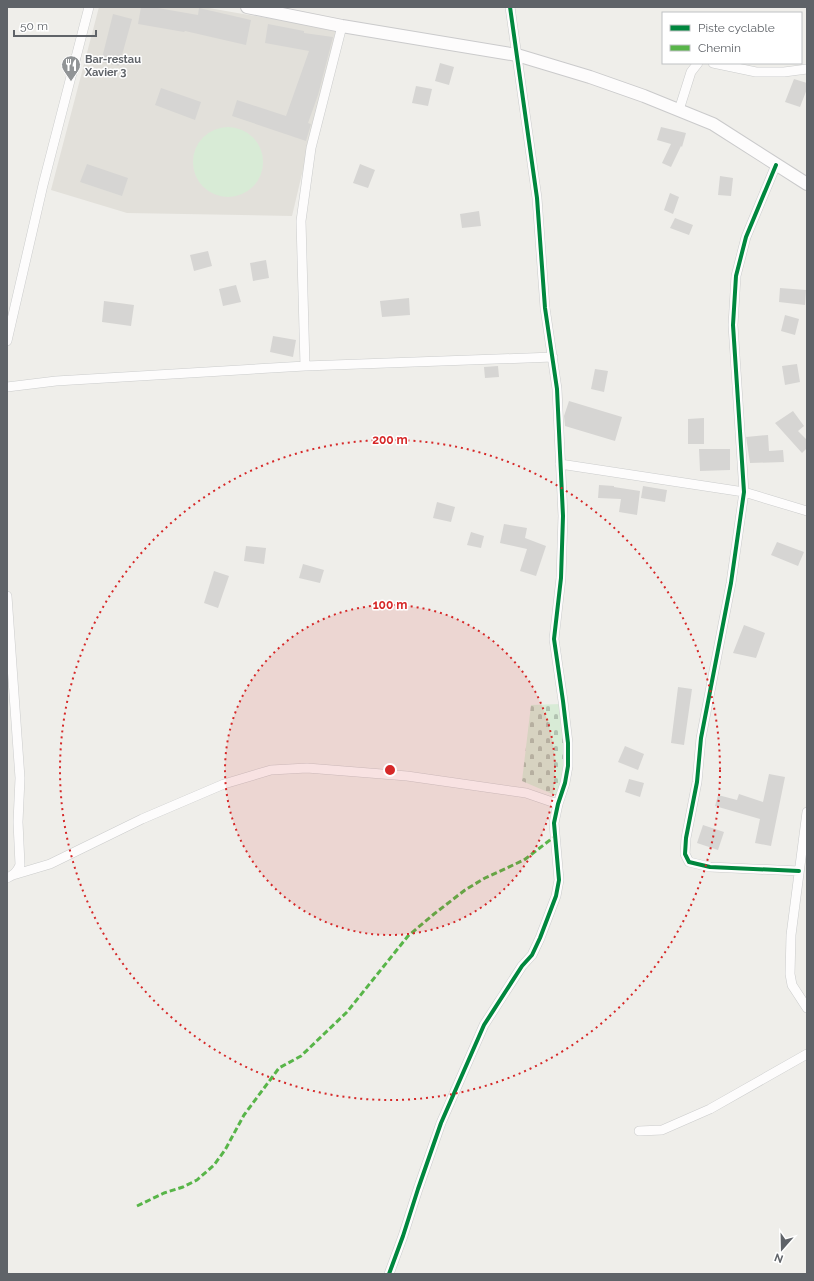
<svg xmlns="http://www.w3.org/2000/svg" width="814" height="1281" viewBox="0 0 814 1281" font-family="Raleway,sans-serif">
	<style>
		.education { fill: #e2e0da }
		.cemetery { fill: url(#cemetery-stones) }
		.garden { fill: #d8ebd6 }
		.building { fill: #d6d5d3 }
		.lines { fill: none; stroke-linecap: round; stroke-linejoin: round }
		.street-casing { stroke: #cbcccc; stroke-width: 10 }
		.secondary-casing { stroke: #cacacb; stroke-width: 14 }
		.street { stroke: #fdfcfc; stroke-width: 9 }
		.secondary { stroke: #fdfcfc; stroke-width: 12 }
		.quiet { stroke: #58b549; stroke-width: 3; stroke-dasharray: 6 3; stroke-linecap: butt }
		.cycleway-casing { stroke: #fff; stroke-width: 6 }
		.cycleway { stroke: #00873e; stroke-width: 4 }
		.ring { fill: none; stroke: #d62828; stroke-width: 2; stroke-dasharray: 2 4 }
		.labels { text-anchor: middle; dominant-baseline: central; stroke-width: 3; stroke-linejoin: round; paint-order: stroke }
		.poi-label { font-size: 11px; font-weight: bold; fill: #5f6368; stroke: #fff; text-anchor: start }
		.centre { fill: #d62828; stroke: #fff; stroke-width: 2 }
		.ring-label { font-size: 12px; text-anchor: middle; font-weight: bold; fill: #d62828; stroke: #fff; stroke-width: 3; stroke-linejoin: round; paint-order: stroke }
	</style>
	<defs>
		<pattern id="cemetery-stones" width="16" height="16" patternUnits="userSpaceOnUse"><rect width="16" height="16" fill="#d8ebd6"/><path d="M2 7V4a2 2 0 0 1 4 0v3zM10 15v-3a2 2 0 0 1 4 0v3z" fill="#b2c2b1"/></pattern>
	</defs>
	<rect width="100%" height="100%" fill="#efeeea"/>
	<path class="education" d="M99 7H203L336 30 292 216 127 213 51 190Z"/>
	<path class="cemetery" d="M561 704 565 762 563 777 557 796 522 781 531 705Z"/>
	<path class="garden" d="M193 162a35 35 0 1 1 70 0a35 35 0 1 1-70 0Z"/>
	<path class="building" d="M141 7H152L198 15 199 8 251 20 246 45 185 31 184 32 138 24Z
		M113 14 132 19 119 66 101 62Z
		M268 24 304 31V33L333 37 318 95 308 123 311 124 306 141 232 116 237 100 286 116 309 51 265 43Z
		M440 63 454 67 449 85 435 81Z
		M794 79 807 83V89L800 107 785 102Z
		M416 86 432 89 428 106 412 103Z
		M161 88 201 102 195 120 155 105Z
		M661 127 686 133 682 147 681 146 671 167 662 163 671 144 657 140Z
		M87 164 128 178 122 196 80 182Z
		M360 164 375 170 368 188 353 183Z
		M720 176 733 178 731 196 718 195Z
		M670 193 679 197 673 214 664 210Z
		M479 211 481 226 462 228 460 214Z
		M675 218 693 225 689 235 670 228Z
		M208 251 212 266 194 271 190 255Z
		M266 260 269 278 253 281 250 263Z
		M236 285 241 302 223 306 219 289Z
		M780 288 806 290 805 305 779 302Z
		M409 298 410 315 382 317 380 301Z
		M104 301 134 305 131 326 102 322Z
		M785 315 799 319 795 335 781 331Z
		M273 336 296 340 293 357 270 352Z
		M797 364 800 382 785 385 782 366Z
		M498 366 499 377 485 378 484 367Z
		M595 369 608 371 604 392 591 389Z
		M569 401 622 417 615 441 565 426 564 416Z
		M793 411 804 426 798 431 807 440V448L802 453 775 423Z
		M704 418V444H688V419Z
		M768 435 769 451 783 450 784 462 750 463 746 437Z
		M699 449H730V470L700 471Z
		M599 485 614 486V487L640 491 637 515 619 512 621 499 598 498Z
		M643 486 667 490 665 502 641 498Z
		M437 502 455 507 451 522 433 518Z
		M504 524 527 528 525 538 546 546 536 576 520 571 527 549 500 543Z
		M471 532 484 536 481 548 467 545Z
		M777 542 804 552 798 566 771 555Z
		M246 546 266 548 264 564 244 561Z
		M303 564 324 570 320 583 299 578Z
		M214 571 229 576 218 608 204 603Z
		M744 625 765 633 756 658 733 653Z
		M678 687 692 689 684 745 671 743Z
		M625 746 644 754 638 770 618 762Z
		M769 774 785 777 771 846 755 843 760 819 715 806 718 795 737 800 739 794 763 802Z
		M629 779 644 783 640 797 625 792Z
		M703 825 724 832 718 850 697 843Z"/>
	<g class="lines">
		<g class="street-casing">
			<path id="street" d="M713 63 756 72H784L807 69
				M679 110 691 72 698 63
				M776 165 746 237 736 276 733 325 744 492 731 583 701 738 697 782 686 838 685 854 689 862 710 867 799 871
				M7 341 43 185 89 7
				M305 366 301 221 311 148 342 26
				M7 387 56 381 305 366 553 357
				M560 464 744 492 807 511
				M7 596 20 778 18 822 20 865C17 872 14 875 7 878
				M807 812 791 935 790 974 792 985 807 1008
				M13 875 50 864 142 819 224 784 271 770 307 768 407 776 526 793 558 804
				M639 1131 662 1130 710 1109 807 1054
				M389 1274 403 1236 418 1189 441 1123 484 1025 522 966 532 955 540 938 556 896 559 880 554 823 558 804 565 783 568 766V743L563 701 554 639 561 578 563 516 557 389 545 308 537 198 510 7"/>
		</g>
		<g class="secondary-casing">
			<path id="secondary" d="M247 7 342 26 517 55 590 77 644 96 713 124 807 184"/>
		</g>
		<use href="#street" class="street"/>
		<use href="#secondary" class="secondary"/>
		<path class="quiet" d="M137 1206 164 1193 183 1187 197 1180 214 1165 225 1150 244 1115 279 1068 301 1056 347 1012 408 936 434 914 465 890 485 878 524 860 554 837"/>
		<g class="cycleway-casing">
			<path id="cycleway" d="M776 165 746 237 736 276 733 325 744 492 731 583 701 738 697 782 686 838 685 854 689 862 710 867 799 871
				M389 1274 403 1236 418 1189 441 1123 484 1025 522 966 532 955 540 938 556 896 559 880 554 823 558 804 565 783 568 766V743L563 701 554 639 561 578 563 516 557 389 545 308 537 198 510 7"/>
		</g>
		<use href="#cycleway" class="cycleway"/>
	</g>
	<circle cx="390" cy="770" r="165" fill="#d62828" fill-opacity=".12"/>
	<g class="ring">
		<circle cx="390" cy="770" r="165"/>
		<circle cx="390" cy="770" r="330"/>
	</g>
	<defs>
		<g id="restaurant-pin" transform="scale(1)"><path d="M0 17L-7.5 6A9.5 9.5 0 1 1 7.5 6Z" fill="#919496" stroke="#fff"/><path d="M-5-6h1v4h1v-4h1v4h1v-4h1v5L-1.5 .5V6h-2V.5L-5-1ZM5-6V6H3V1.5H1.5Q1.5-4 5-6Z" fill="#fff"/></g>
	</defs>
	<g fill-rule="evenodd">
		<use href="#restaurant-pin" x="71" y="65"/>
	</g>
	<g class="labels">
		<g class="poi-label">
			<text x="85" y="59">Bar-restau<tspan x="85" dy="13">Xavier 3</tspan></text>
		</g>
	</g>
	<circle cx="390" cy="770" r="6" class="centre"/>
	<g class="ring-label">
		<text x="390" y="444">200 m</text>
		<text x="390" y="609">100 m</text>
	</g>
	<rect width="814" height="1281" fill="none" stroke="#5f6368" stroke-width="16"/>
	<rect x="662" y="12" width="140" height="52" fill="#ffffff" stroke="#bfc1c3"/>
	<rect x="670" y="25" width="20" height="6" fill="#00873e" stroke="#bfc1c3"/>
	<text x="698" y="32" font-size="12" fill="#5f6368">Piste cyclable</text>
	<rect x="670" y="45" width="20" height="6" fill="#58b549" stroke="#bfc1c3"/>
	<text x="698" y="52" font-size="12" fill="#5f6368">Chemin</text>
	<g transform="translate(782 1249) rotate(200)" stroke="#ffffff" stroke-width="3" paint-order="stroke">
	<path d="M0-3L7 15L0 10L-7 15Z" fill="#5f6368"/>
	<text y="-6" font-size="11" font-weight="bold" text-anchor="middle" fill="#5f6368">N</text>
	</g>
	<path d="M14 30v6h82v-6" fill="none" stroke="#5f6368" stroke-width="2"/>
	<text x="20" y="30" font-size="12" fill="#5f6368" stroke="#ffffff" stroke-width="3" paint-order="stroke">50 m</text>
</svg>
